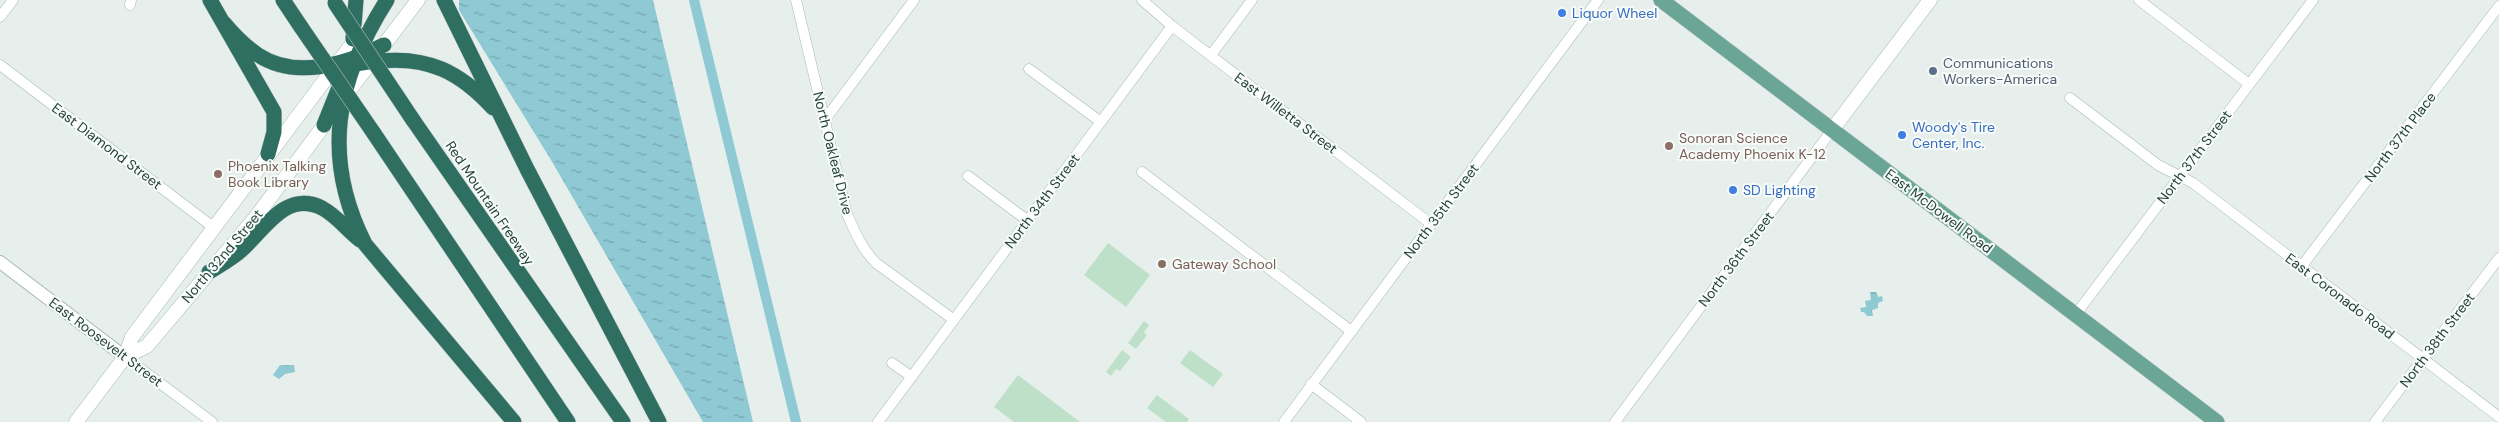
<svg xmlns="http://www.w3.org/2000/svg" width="2499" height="422" viewBox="0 0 2499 422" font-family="'DM Sans',sans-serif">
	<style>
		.grass { fill: #bfe0c8 }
		.water { fill: url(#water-ripples) }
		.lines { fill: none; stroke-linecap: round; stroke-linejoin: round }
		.canal { stroke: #8ec9d4; stroke-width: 10 }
		.minor-casing { stroke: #a8b8b2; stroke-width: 11 }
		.tertiary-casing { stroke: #a8b8b2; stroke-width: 14 }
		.secondary-casing { stroke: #a4bbb3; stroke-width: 15 }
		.primary-casing { stroke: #c2cac8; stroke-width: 16 }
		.motorway-casing { stroke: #c2cac8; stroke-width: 16 }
		.minor { stroke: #fff; stroke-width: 10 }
		.tertiary { stroke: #fff; stroke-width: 12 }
		.secondary { stroke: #fff; stroke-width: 14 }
		.primary { stroke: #6aa596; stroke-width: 15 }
		.motorway { stroke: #2f6f62; stroke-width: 15 }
		.motorway-bridge-casing { stroke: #c2cac8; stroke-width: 16; stroke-linecap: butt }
		.motorway-bridge { stroke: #2f6f62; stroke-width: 15 }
		.shop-dot { fill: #3f7fe0; stroke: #f7fbf9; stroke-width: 2 }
		.service-dot { fill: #5c6f8a; stroke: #f7fbf9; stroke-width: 2 }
		.education-dot { fill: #8d6e63; stroke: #f7fbf9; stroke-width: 2 }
		.labels { text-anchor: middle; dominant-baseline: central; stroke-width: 4; stroke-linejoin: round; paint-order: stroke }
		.shop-label { font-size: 14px; fill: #366cbe; stroke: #f7fbf9; text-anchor: start }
		.service-label { font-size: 14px; fill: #4e5e75; stroke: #f7fbf9; text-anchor: start }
		.street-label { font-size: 14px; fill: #24423a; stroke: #f7fbf9 }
		.education-label { font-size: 14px; fill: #785e54; stroke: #f7fbf9; text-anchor: start }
	</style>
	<defs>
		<pattern id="water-ripples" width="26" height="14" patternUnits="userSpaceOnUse" patternTransform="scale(1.25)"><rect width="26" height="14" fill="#8ec9d4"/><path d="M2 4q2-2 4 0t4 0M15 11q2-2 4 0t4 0" fill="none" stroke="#74a5ad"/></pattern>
	</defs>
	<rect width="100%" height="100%" fill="#e6efeb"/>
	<path class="grass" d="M1108 243 1150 275 1126 307 1084 275Z
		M1144 321 1149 325 1144 332 1147 335 1136 349 1128 343Z
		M1122 350 1131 357 1120 371 1116 369 1111 376 1106 372Z
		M1190 350 1223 374 1213 387 1180 363Z
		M1018 375 1080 422H1014L994 407Z
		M1157 395 1189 419 1187 422H1166L1147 408Z"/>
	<path class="water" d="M459 0H653L753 422H703L551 160 459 10Z
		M1870 292H1876L1878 297 1882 296 1883 301 1878 303V308L1872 310 1873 316H1867L1864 312H1861L1860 308 1866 307 1865 301 1871 300Z
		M280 365H294L295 372 285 374 279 379 273 375Z"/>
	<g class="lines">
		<path class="canal" d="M694 0 796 422"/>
		<g class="minor-casing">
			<path id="minor" d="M796 0 847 214C855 232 862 249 876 263L954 320
				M1142 0 1172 26 1431 224
				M2139 0 2249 84
				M130 5 131 0
				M0 17 13 0
				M1211 55 1252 0
				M0 65 213 227
				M1029 69 1101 122
				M2070 98 2158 165 2193 183 2499 417
				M824 121 914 0
				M1142 172 1351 331
				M968 176 1028 221
				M2301 267 2499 6
				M2076 314 2313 0
				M125 357 212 422
				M892 363 912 377
				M1311 384 1361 422
				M878 422 1172 26
				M1284 422 1598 0
				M1615 422 1832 130
				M2375 422 2499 258"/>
		</g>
		<g class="tertiary-casing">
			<path id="tertiary" d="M0 262 125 357"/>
		</g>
		<g class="secondary-casing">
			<path id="secondary" d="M346 95 418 0
				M1832 130 1930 0
				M125 357 147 346 255 218 331 116
				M76 422 125 357 132 337 361 32"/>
		</g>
		<g class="primary-casing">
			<path id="primary" d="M1661 0 2217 422"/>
		</g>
		<g class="motorway-casing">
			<path id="motorway" d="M210 0 274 112V132L268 154
				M283 0 301 27
				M387 0C336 80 321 157 365 244L514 422
				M444 0 527 169 659 422
				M224 23C234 35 245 46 258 55 296 80 347 64 384 45
				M353 39 356 0
				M345 67C355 63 368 62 379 61 428 56 460 72 493 108
				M413 120 623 422
				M324 125 338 90
				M373 132 568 422
				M209 272C219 266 229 260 238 253 263 233 284 189 322 208 337 216 347 230 360 240"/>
		</g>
		<use href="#minor" class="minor"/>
		<use href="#tertiary" class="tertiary"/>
		<use href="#secondary" class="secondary"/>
		<use href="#primary" class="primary"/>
		<use href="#motorway" class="motorway"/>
		<g class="motorway-bridge-casing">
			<path id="motorway-bridge" d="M335 3 413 120
				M301 27 373 132"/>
		</g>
		<use href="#motorway-bridge" class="motorway-bridge"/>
	</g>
	<g class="shop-dot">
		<circle cx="1562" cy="13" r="5"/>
		<circle cx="1902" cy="135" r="5"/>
		<circle cx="1733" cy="190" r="5"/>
	</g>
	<circle class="service-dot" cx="1933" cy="71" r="5"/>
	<g class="education-dot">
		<circle cx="1669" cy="146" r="5"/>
		<circle cx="218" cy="174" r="5"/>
		<circle cx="1162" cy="264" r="5"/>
	</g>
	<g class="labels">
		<g class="shop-label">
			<text x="1572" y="13">Liquor Wheel</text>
			<text x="1912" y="127">Woody's Tire<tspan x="1912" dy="16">Center, Inc.</tspan></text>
			<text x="1743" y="190">SD Lighting</text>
		</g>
		<g class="service-label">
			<text x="1943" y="63">Communications<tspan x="1943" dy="16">Workers-America</tspan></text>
		</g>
		<g class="street-label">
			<text transform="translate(1286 113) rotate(37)">East Willetta Street</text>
			<text transform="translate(2400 137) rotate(-53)">North 37th Place</text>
			<text transform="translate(107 146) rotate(37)">East Diamond Street</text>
			<text transform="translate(833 153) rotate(76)">North Oakleaf Drive</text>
			<text transform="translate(2194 157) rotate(-53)">North 37th Street</text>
			<text transform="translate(1042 201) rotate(-53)">North 34th Street</text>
			<text transform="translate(490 203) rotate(56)">Red Mountain Freeway</text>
			<text transform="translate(1441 211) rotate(-53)">North 35th Street</text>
			<text transform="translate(1939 211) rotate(37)">East McDowell Road</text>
			<text transform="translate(222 256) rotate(-50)">North 32nd Street</text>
			<text transform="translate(1736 259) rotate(-53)">North 36th Street</text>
			<text transform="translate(2340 296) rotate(37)">East Coronado Road</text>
			<text transform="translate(2437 340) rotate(-53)">North 38th Street</text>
			<text transform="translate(106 342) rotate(37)">East Roosevelt Street</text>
		</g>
		<g class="education-label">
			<text x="1679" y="138">Sonoran Science<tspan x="1679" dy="16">Academy Phoenix K-12</tspan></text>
			<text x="228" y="166">Phoenix Talking<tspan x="228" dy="16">Book Library</tspan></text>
			<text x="1172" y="264">Gateway School</text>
		</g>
	</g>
</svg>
